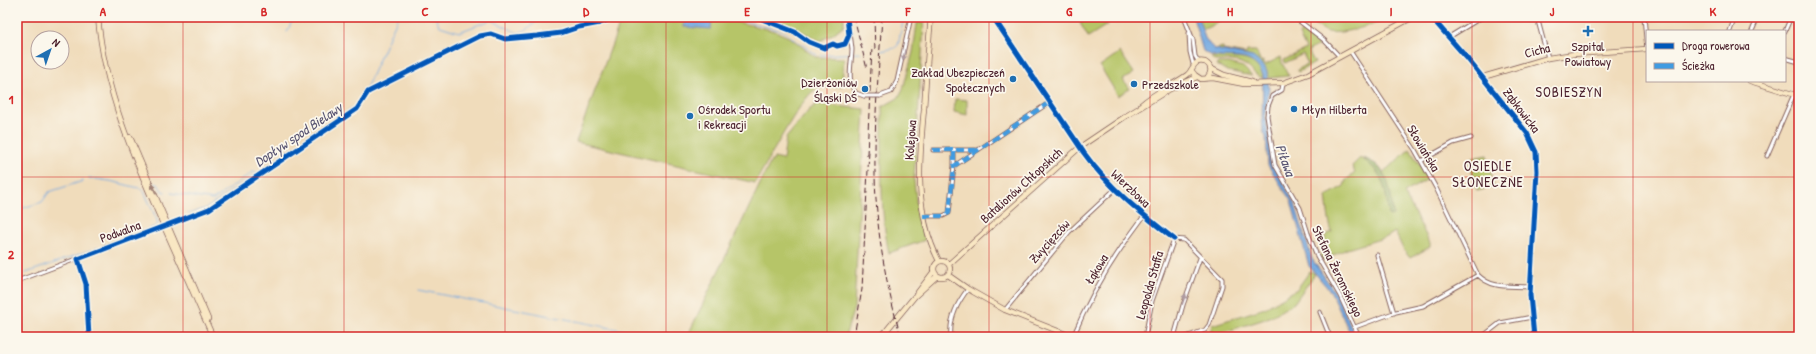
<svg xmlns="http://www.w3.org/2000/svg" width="1816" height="354" viewBox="0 0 1816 354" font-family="'Patrick Hand',sans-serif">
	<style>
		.green { fill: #b6c567; stroke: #807249 }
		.forest { fill: #90aa5c; stroke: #6d6444 }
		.water { fill: #72a8e0; stroke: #5e6486 }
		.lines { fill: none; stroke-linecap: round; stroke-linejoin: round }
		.stream { stroke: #72a8e0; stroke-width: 1 }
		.street-casing { stroke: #84615d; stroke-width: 5 }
		.secondary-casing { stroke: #84615d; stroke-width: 6 }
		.street { stroke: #fff; stroke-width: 3 }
		.secondary { stroke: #f9e7c3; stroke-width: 4.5 }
		.rail { stroke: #4a1f2b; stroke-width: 1; stroke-dasharray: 6 3; stroke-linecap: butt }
		.street-bridge-casing { stroke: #84615d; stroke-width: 5; stroke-linecap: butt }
		.street-bridge { stroke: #fff; stroke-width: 3 }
		.quiet { stroke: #409be1; stroke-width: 4; stroke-dasharray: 8 4; stroke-linecap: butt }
		.cycleway-casing { stroke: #fbf7ec; stroke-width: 8 }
		.cycleway { stroke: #0057b8; stroke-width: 5 }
		.oneway { fill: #ae9aa0 }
		.oneway2 { fill: #a28377 }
		.grid { fill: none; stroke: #d62828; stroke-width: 1; stroke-opacity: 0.55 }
		.poi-dot { fill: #1f6fb2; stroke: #fbf7ec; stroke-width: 1.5 }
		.labels { text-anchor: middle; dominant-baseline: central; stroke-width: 3.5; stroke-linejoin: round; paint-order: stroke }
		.poi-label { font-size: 13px; fill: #4a1f2b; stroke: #fbf7ec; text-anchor: start }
		.street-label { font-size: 13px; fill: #4a1f2b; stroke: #fbf7ec }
		.neighbourhood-label { font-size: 14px; letter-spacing: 1px; fill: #4a1f2b; stroke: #fbf7ec }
		.water-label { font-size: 14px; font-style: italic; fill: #5a5673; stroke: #fbf7ec }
		.neatline { fill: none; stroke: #d62828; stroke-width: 1.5 }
		.grid-label { font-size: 13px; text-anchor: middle; font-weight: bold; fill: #d62828 }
	</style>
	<rect width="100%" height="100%" fill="#fbf7ec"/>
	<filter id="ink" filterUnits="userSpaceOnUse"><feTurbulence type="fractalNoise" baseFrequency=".025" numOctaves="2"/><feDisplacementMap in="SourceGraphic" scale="8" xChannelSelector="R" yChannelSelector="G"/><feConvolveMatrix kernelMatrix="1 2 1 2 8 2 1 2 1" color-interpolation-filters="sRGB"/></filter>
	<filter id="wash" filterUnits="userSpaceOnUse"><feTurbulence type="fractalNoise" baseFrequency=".012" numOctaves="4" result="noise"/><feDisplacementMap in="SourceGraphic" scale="16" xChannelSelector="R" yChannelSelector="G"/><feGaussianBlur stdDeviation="0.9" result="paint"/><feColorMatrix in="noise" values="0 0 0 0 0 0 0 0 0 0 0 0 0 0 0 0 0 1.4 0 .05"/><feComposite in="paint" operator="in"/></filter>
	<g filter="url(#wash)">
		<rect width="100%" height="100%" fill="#f0dcbb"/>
		<path class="green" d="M622 17H717L775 31 791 38 815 57 844 58 842 86C834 87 822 87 815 90 801 97 765 167 755 183L576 142Z
			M765 17H844V25L833 34 820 41 793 27Z
			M1090 17H1102L1107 25 1088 37 1080 23Z
			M1198 17H1224L1213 25 1202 30Z
			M1304 17H1390C1378 24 1342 35 1328 32 1324 31 1308 20 1304 17Z
			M917 23H924L914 180 917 209 925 240 889 253C878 205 883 156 882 107L898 98 903 89 913 52Z
			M1301 32 1319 45 1308 51 1315 63 1298 72 1297 70 1308 64 1303 54 1285 63 1284 60 1306 49 1299 35Z
			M1223 47V50L1246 54 1247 51H1256L1261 62 1263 61 1265 65 1281 57 1282 63 1289 76 1269 78C1262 53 1236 55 1215 49Z
			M1120 52 1134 73 1123 80 1129 89 1118 96 1100 66Z
			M1211 57C1229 58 1260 54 1263 78 1255 77 1252 69 1245 65 1235 59 1224 61 1214 61Z
			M1229 63 1243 67 1252 76 1227 71 1217 65 1219 63Z
			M955 99 967 100V115L954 112Z
			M817 104 865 109 854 308 845 337H687L771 161H773L774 158 783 160 786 138 809 110Z
			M1410 149 1428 179 1404 193 1430 243V247L1410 258 1403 249 1395 232 1387 237 1347 249 1323 260 1320 256 1326 235 1332 232C1328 220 1328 209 1326 196L1344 186 1346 180 1355 173 1352 166 1360 158 1374 166 1380 175Z
			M1487 155 1494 187 1477 191 1469 159Z
			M1310 271 1315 274 1294 303 1277 313 1265 319 1209 337 1212 325 1265 308 1297 289Z"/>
		<path class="forest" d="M1364 158C1368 160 1375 163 1378 166 1390 178 1392 200 1393 215L1389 216C1387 202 1386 184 1377 172 1373 166 1367 164 1364 158Z"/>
		<path class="water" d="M685 17H712L711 29 684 27Z
			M1193 17H1198L1205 38 1210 45 1215 49 1253 57 1265 67 1267 72 1269 89 1265 114 1273 163 1295 204 1312 259 1337 295 1356 337H1352L1331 292 1309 266 1291 201 1268 165 1266 137 1263 131 1262 120 1263 75C1248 46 1225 66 1203 51Z"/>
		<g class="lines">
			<path class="stream" d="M435 17 440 26 459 32 491 20 518 33 526 30 542 17
				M729 17 783 31 817 55
				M287 32 294 17
				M881 51 895 48 898 45 904 17
				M821 55 861 53
				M89 178 110 181 143 189 157 220 158 224 154 227 103 246
				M155 184H158L162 191 165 192
				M171 193 213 200 253 172 258 173
				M17 210 42 202 49 192 83 181
				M188 214 207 208 355 107 364 93 398 17
				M96 248H98
				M26 273 91 250
				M17 277 21 275
				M418 290 657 337"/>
		</g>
	</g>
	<g filter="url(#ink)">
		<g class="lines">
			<g class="street-casing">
				<path id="street" d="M757 17 795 32 809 42 824 48 833 44 837 46H843L849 37
					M847 17C849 27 851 39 852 49 852 62 846 82 856 93L864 96
					M993 17 1084 153C1109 188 1141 213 1174 239
					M1184 17 1193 40 1195 56 1198 61
					M1294 17 1324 40 1340 57
					M1537 17 1548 58
					M1644 17 1647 49
					M609 20 615 17
					M1730 31 1735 17
					M1752 31 1758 17
					M1785 31 1791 17
					M1189 33 1190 52 1193 64
					M1449 37 1482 17
					M1350 51 1415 150 1436 188 1478 275C1493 290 1511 285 1530 287
					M1785 58 1799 62
					M1283 83 1282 90 1272 96 1268 106 1267 116 1275 165 1300 208 1308 233 1317 256 1340 296 1359 337
					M880 96 891 92 897 81 911 17
					M933 150H954
					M976 150H954V166L1050 102
					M1767 156 1794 94
					M1421 161 1453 143 1471 138
					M924 216H943L949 213 954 166
					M1174 239 1184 240 1222 279V286L1209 325 1205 330 1186 337
					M1377 255 1394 313
					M78 259 86 284 89 337
					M17 281 165 226
					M1005 310 1069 232 1114 190
					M1320 312 1330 337
					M1355 327 1396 312 1423 306 1478 275
					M951 337C949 319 957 303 968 289
					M1073 337C1091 293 1115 254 1144 216
					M1145 337 1152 301 1174 239
					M1174 337 1183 305 1200 258
					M1482 337 1500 323 1532 317"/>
			</g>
			<g class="secondary-casing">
				<path id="secondary" d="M98 17C104 92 136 163 166 231 182 266 197 302 213 337
					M931 17C928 48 926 78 924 109 919 161 914 213 939 261
					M1431 17 1466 57 1527 133 1536 152 1537 171 1530 295 1534 337
					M1210 68 1224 75 1252 82
					M1191 70 1195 75 1201 79 1213 78 1244 84 1283 83 1308 74 1413 17
					M1483 77 1548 58 1574 54 1647 49
					M1750 81 1799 96
					M1141 105C1155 92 1171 86 1187 75 1194 70 1192 59 1205 62 1212 66 1212 72 1207 78
					M130 137 208 319
					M934 269a8 8 0 1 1 16 0a8 8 0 1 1-16 0Z
					M949 264 1080 147 1126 116 1170 89 1197 77
					M948 275 968 289 1005 310 1073 337
					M918 292 934 271
					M881 337 915 296 937 276"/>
			</g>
			<use href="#street" class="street"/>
			<use href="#secondary" class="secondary"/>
			<path class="rail" d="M854 17 867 69
				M874 17 875 52
				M882 17C879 64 875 110 875 157 874 218 884 279 901 337
				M867 155 872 47
				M854 337 862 289 869 150"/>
			<g class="street-bridge-casing">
				<path id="street-bridge" d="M864 96H880"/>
			</g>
			<use href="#street-bridge" class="street-bridge"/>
			<path class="quiet" d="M933 150H954
				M976 150H954V166L1050 102
				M923 216H943L949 213 954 166"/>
			<g class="cycleway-casing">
				<path id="cycleway" d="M757 17 795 32 809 42 824 48 833 44 837 46 845 44 849 35 847 17
					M993 17 1084 153C1109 188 1141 213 1174 239
					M1431 17 1466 57 1527 133 1536 152 1537 171 1530 295 1534 337
					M89 337 86 284 78 259 209 209 357 109 368 92 480 36 491 34 505 39 537 36 561 33 579 27 600 23 615 17"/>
			</g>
			<use href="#cycleway" class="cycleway"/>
		</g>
		<defs><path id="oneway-solid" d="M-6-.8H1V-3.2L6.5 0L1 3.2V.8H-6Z"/></defs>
		<g class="oneway">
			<use href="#oneway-solid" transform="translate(904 55) rotate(102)"/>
			<use href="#oneway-solid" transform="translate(1184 299) rotate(-71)"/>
		</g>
		<use class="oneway2" href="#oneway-solid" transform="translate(154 189) rotate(-113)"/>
	</g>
	<path class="grid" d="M183 17V337M344 17V337M505 17V337M666 17V337M827 17V337M989 17V337M1150 17V337M1311 17V337M1472 17V337M1633 17V337M17 177H1799"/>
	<g class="poi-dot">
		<path d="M1586 25h4v4h4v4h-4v4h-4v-4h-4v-4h4z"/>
		<circle cx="1013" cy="79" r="4"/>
		<circle cx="1134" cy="84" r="4"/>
		<circle cx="865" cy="89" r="4"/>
		<circle cx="1294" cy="109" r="4"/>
		<circle cx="690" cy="116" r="4"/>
	</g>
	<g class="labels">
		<g class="poi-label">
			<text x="1588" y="46" text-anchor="middle">Szpital<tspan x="1588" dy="15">Powiatowy</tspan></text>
			<text x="1005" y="72" text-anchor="end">Zakład Ubezpieczeń<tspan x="1005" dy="15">Społecznych</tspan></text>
			<text x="857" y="82" text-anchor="end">Dzierżoniów<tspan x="857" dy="15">Śląski DŚ</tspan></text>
			<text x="1142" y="84">Przedszkole</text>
			<text x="698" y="109">Ośrodek Sportu<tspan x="698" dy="15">i Rekreacji</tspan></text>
			<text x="1302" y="109">Młyn Hilberta</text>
		</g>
		<g class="street-label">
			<text transform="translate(1537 50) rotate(-14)">Cicha</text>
			<text transform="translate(1522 110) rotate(53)">Ząbkowicka</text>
			<text transform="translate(910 140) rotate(-86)">Kolejowa</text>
			<text transform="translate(1424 148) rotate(59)">Słowiańska</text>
			<text transform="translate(1021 185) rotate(-42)">Batalionów Chłopskich</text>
			<text transform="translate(1131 188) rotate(43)">Wierzbowa</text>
			<text transform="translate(120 231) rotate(-20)">Podwalna</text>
			<text transform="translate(1049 241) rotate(-48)">Zwycięzców</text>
			<text transform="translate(1096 269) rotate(-59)">Łąkowa</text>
			<text transform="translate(1338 271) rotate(64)">Stefana Żeromskiego</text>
			<text transform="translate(1149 285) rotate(-74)">Leopolda Staffa</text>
		</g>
		<g class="neighbourhood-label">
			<text x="1569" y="91">SOBIESZYN</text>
			<text x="1488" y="165">OSIEDLE<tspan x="1488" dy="16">SŁONECZNE</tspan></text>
		</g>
		<g class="water-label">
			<text transform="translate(298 134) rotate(-34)">Dopływ spod Bielawy</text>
			<text transform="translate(1286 160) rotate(70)">Piława</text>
		</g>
	</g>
	<rect width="1816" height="354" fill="none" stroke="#fbf7ec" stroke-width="44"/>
	<rect x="1646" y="30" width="140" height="52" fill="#fbf7ec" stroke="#b4a19f"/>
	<rect x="1654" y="43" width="20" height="6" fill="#0057b8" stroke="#b4a19f"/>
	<text x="1682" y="50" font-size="12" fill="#4a1f2b">Droga rowerowa</text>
	<rect x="1654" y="63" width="20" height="6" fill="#409be1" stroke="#b4a19f"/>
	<text x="1682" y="70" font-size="12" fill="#4a1f2b">Ścieżka</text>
	<g transform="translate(50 50) rotate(40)"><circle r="19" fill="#fbf7ec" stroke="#b4a19f"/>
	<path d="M0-3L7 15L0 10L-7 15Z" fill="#1f6fb2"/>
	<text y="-6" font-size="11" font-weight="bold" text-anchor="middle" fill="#4a1f2b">N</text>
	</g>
	<rect x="22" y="22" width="1772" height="310" class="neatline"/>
	<g class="grid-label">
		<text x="103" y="16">A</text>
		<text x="264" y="16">B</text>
		<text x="425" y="16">C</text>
		<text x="586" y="16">D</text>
		<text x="747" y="16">E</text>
		<text x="908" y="16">F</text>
		<text x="1069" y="16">G</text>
		<text x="1230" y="16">H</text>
		<text x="1391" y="16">I</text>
		<text x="1552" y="16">J</text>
		<text x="1713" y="16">K</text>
		<text x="11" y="104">1</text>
		<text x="11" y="259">2</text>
	</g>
</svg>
